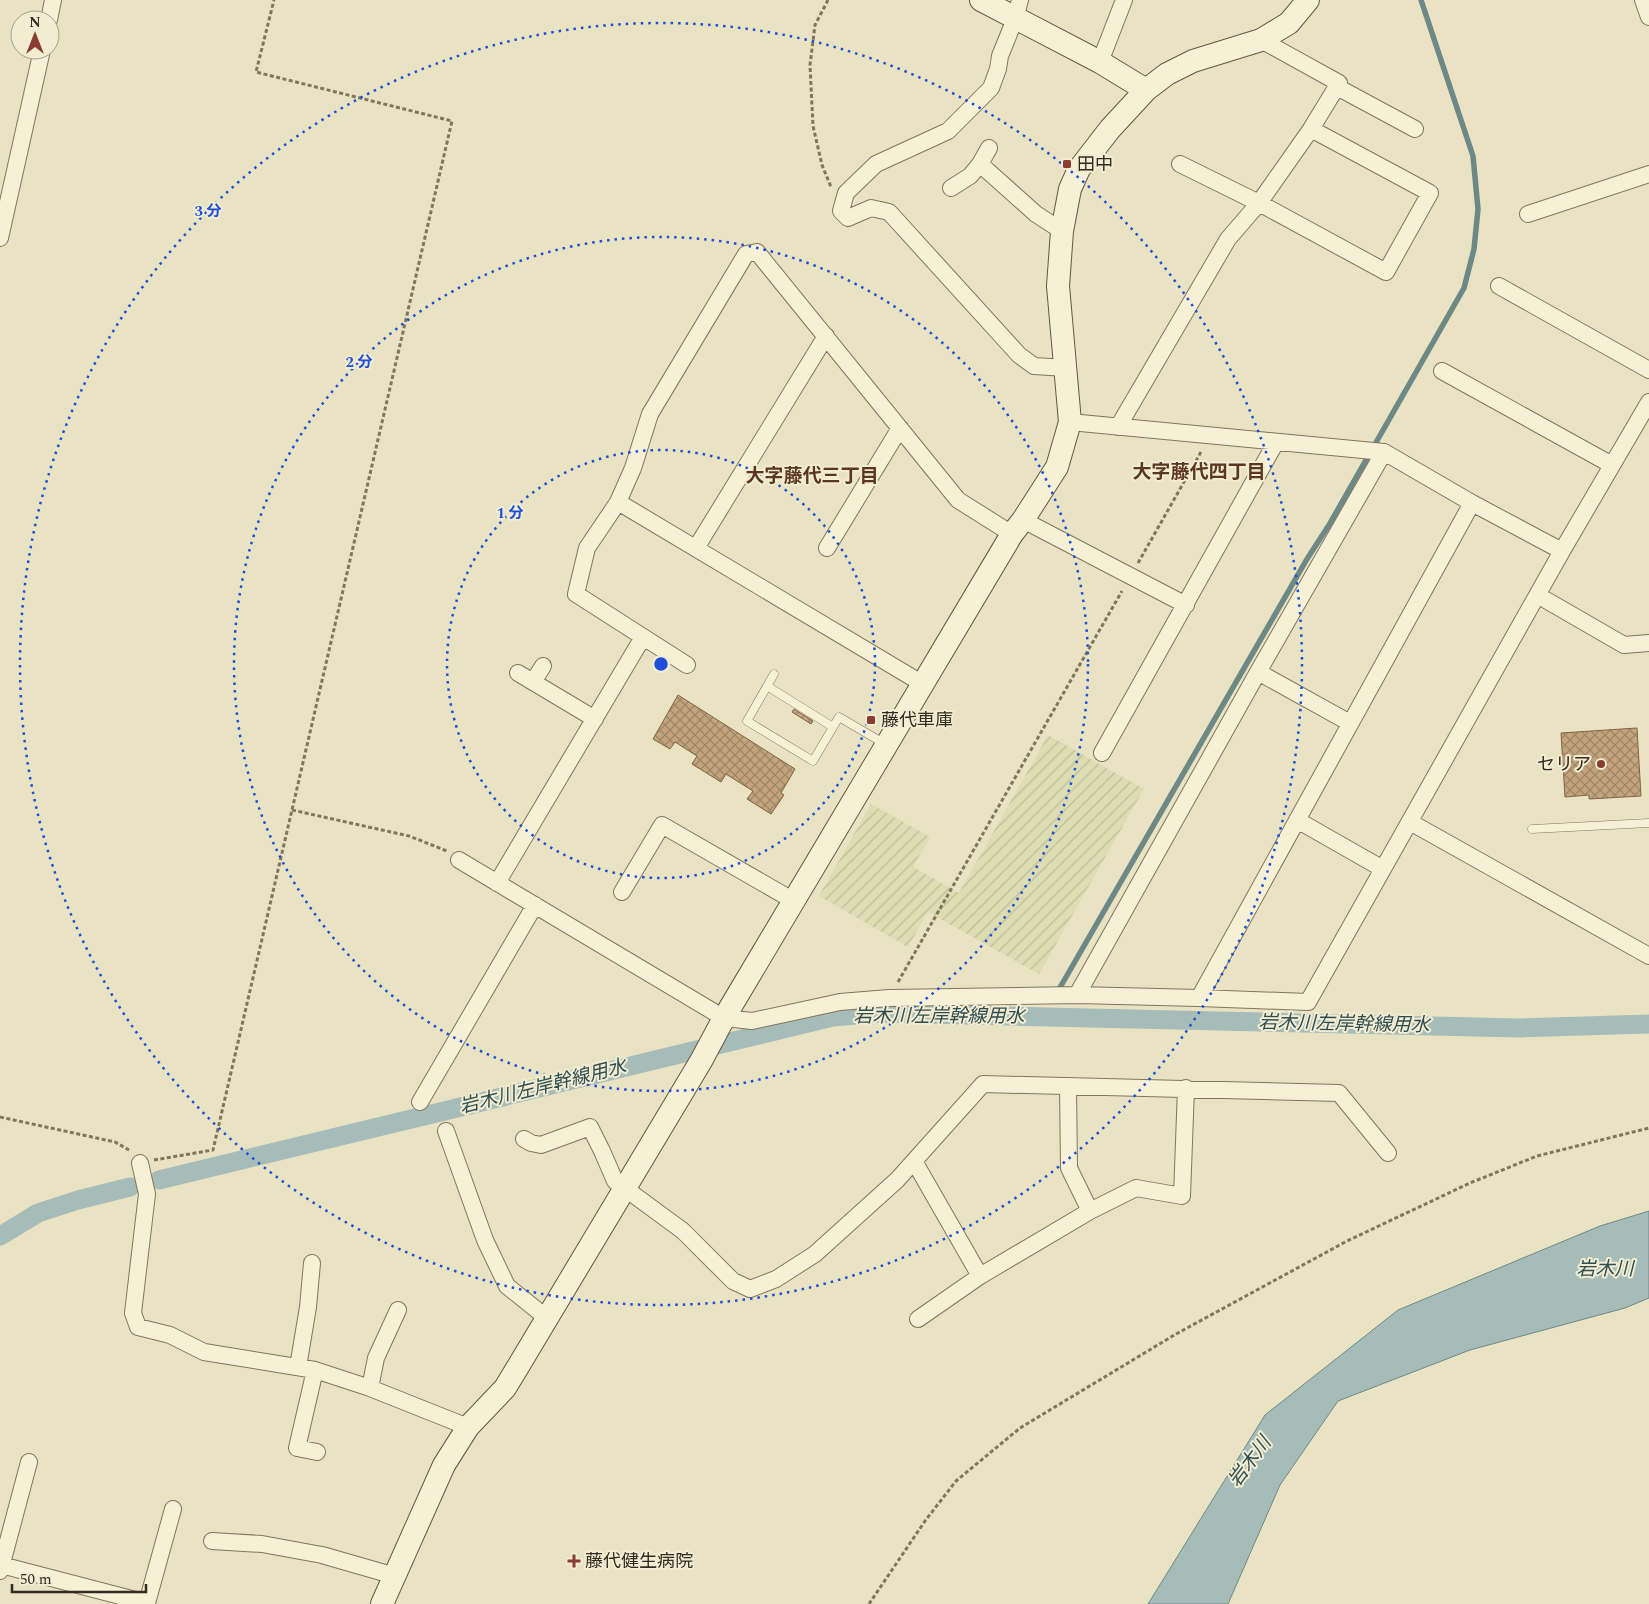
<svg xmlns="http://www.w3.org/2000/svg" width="1649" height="1604" viewBox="0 0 1649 1604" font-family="Spectral,'Noto Sans JP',serif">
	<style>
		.farmland { fill: url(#farmland-furrows) }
		.water { fill: #a5bcb9; stroke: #6d8986 }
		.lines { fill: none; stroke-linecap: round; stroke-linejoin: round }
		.stream { stroke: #6d8986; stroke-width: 5.5 }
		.canal { stroke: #a5bcb9; stroke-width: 19 }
		.building { fill: url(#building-cross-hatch); stroke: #7e6345 }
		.lane-casing { stroke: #81755c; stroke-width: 9 }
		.street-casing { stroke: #81755c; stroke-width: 18 }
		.secondary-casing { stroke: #63563f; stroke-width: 24 }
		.path { stroke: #81755c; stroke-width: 3; stroke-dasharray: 4 2.5; stroke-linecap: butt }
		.lane { stroke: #f5f0d6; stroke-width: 8 }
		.street { stroke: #f5f0d6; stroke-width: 16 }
		.secondary { stroke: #f5f0d6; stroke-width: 22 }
		.ring { fill: none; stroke: #1d4ed8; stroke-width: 2.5; stroke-dasharray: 2.5 5 }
		.poi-dot { fill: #8a3e33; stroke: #f1ecd2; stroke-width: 2 }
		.labels { text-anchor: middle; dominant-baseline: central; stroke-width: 4; stroke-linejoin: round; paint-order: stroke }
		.poi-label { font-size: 18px; fill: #332b1f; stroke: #f1ecd2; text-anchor: start }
		.neighbourhood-label { font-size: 19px; font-weight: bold; fill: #5b3623; stroke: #f1ecd2 }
		.water-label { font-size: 19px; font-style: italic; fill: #2f4e51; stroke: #f1ecd2 }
		.centre { fill: #1d4ed8; stroke: #f1ecd2; stroke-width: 2.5 }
		.ring-label { font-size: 15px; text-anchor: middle; font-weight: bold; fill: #1d4ed8; stroke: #f1ecd2; stroke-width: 4; stroke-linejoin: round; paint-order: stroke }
	</style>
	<defs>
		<pattern id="farmland-furrows" width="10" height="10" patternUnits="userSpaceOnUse" patternTransform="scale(1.25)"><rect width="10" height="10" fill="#dddcb2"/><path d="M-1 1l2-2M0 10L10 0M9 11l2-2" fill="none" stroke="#bebd99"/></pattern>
		<pattern id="building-cross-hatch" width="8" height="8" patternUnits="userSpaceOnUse" patternTransform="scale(1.25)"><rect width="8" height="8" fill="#c3a47d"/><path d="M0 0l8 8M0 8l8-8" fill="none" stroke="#9f8666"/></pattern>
	</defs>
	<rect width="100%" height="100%" fill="#e9e3c4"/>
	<path class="farmland" d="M1048 735 1144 789 1039 974 928 912 908 947 819 896 871 804 930 837 913 867 959 893Z"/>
	<path class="water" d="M1649 1211V1298L1625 1308 1470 1350 1338 1401 1280 1485 1228 1604H1148L1265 1415 1398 1310 1600 1226Z"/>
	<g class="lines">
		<path class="stream" d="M1058 991 1307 559 1329 525 1464 288 1474 249 1478 209 1473 156 1421 0"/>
		<path class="canal" d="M159 1180 833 1017 880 1013 1519 1028 1649 1024
			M0 1236 38 1213 78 1200 130 1187"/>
	</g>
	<path class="building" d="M678 695 795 769 781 793 784 795 771 814 747 799 753 791 726 774 721 782 692 764 697 756 675 742 670 749 653 739Z
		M794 709 813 721 811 724 792 712Z
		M1637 728 1641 796 1589 799V795L1565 797 1561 733Z"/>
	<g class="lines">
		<g class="lane-casing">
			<path id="lane" d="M774 674 747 721 813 761 839 717 885 744
				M767 686 833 727
				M1532 829 1649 823"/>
		</g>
		<g class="street-casing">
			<path id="street" d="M1020 0 1015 19 1000 56 998 69 991 88 948 131 876 164 846 193 841 211 848 218 871 208 889 212 1019 355 1034 366 1066 368
				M1643 0 1649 17
				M49 20 53 0
				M1100 62 1124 0
				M1337 87 1415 129
				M989 148 980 164 1036 214 1062 231
				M1180 164 1259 203 1386 272 1430 193 1311 129
				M951 188 970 176 980 164
				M1528 214 1649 174
				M0 238 42 50
				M1499 286 1649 370
				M1442 371 1612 465
				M1070 422 1384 452 1472 503 1562 551
				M1118 427 1228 239 1259 203 1311 129 1339 83 1261 40
				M618 502 923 684
				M1023 520 1186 605
				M696 548 826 336
				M827 548 900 428
				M1546 600 1624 645 1649 643
				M687 665 576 594 587 548 618 502 633 468 650 414 746 254 757 252 958 500 1012 534
				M1258 672 1350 723
				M518 673 595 719
				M533 682 543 666
				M1102 753 1276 442
				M1297 820 1383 869
				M1410 822 1649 956
				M459 860 724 1018 752 1021 840 1002 889 998 1077 995 1199 998 1308 1002 1562 551 1649 402
				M497 883 643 637
				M622 892 662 825 794 901
				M1077 995 1258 672 1384 452
				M1199 998 1472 503
				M1068 1086 1069 1168 1090 1211
				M420 1102 535 905
				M446 1131 485 1240 507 1286 548 1319
				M524 1139 531 1143 541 1145 590 1127 602 1151 615 1181 683 1231 733 1281 750 1289 776 1279 815 1254 897 1180 983 1084 1339 1093 1388 1153
				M914 1161 980 1276
				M140 1163 147 1194 133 1313 138 1327 170 1335 204 1352 315 1370 370 1388 468 1427
				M918 1319 980 1276 1090 1211 1136 1188 1182 1196 1186 1088
				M298 1367 308 1307 312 1263
				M315 1370 297 1448 317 1452
				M370 1388 376 1358 398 1310
				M212 1541 262 1544 322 1555 395 1576
				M1 1565 147 1603 173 1509
				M0 1571 29 1462"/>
		</g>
		<g class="secondary-casing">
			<path id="secondary" d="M981 0 1100 62 1146 90
				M382 1604 444 1465 468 1427 505 1388 516 1370 701 1061 724 1018 1012 534 1023 520 1057 467 1070 422 1058 286 1062 231 1070 189 1079 169 1110 129 1146 90 1167 74 1193 61 1261 40 1289 23 1308 0"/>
		</g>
		<path class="path" d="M828 0 815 25 810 65 813 126 822 165 831 187
			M1138 563 1201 452
			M292 810 409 836 447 851
			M898 982 1122 591
			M0 1117 115 1142 129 1150
			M154 1160 213 1150 452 121 256 72 274 0
			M869 1604 925 1521 956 1481 1020 1428 1176 1334 1347 1241 1470 1183 1537 1156 1649 1128"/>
		<use href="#lane" class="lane"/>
		<use href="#street" class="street"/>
		<use href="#secondary" class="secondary"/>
	</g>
	<g class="ring">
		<circle cx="661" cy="664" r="214"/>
		<circle cx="661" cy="664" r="427"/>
		<circle cx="661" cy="664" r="641"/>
	</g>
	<g class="poi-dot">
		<rect x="1062" y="159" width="10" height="10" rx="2.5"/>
		<rect x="866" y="715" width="10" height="10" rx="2.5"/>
		<circle cx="1601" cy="764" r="5"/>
		<path d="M571.5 1553.5h5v5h5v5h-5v5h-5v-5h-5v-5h5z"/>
	</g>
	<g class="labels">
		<g class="poi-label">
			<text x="1077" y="164">田中</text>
			<text x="881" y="720">藤代車庫</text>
			<text x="1591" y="764" text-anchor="end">セリア</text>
			<text x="585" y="1561">藤代健生病院</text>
		</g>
		<g class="neighbourhood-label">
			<text x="1199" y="472">大字藤代四丁目</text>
			<text x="812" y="476">大字藤代三丁目</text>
		</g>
		<g class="water-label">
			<text x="939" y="1016">岩木川左岸幹線用水</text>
			<text transform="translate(1344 1024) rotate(1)">岩木川左岸幹線用水</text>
			<text transform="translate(543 1087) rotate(-14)">岩木川左岸幹線用水</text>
			<text x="1605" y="1269">岩木川</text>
			<text transform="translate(1250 1462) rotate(-53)">岩木川</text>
		</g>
	</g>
	<circle cx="661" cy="664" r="8" class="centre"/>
	<g class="ring-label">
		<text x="208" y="216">3 分</text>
		<text x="359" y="367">2 分</text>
		<text x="510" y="518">1 分</text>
	</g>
	<g transform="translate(35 35)"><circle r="24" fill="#f1ecd2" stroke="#a59f8a"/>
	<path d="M0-4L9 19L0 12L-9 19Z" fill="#8a3e33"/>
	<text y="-8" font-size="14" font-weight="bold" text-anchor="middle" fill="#332b1f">N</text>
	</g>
	<path d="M12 1584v8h134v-8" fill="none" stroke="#332b1f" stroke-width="2.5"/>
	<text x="20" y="1584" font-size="15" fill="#332b1f" stroke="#f1ecd2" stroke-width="4" paint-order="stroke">50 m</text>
</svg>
